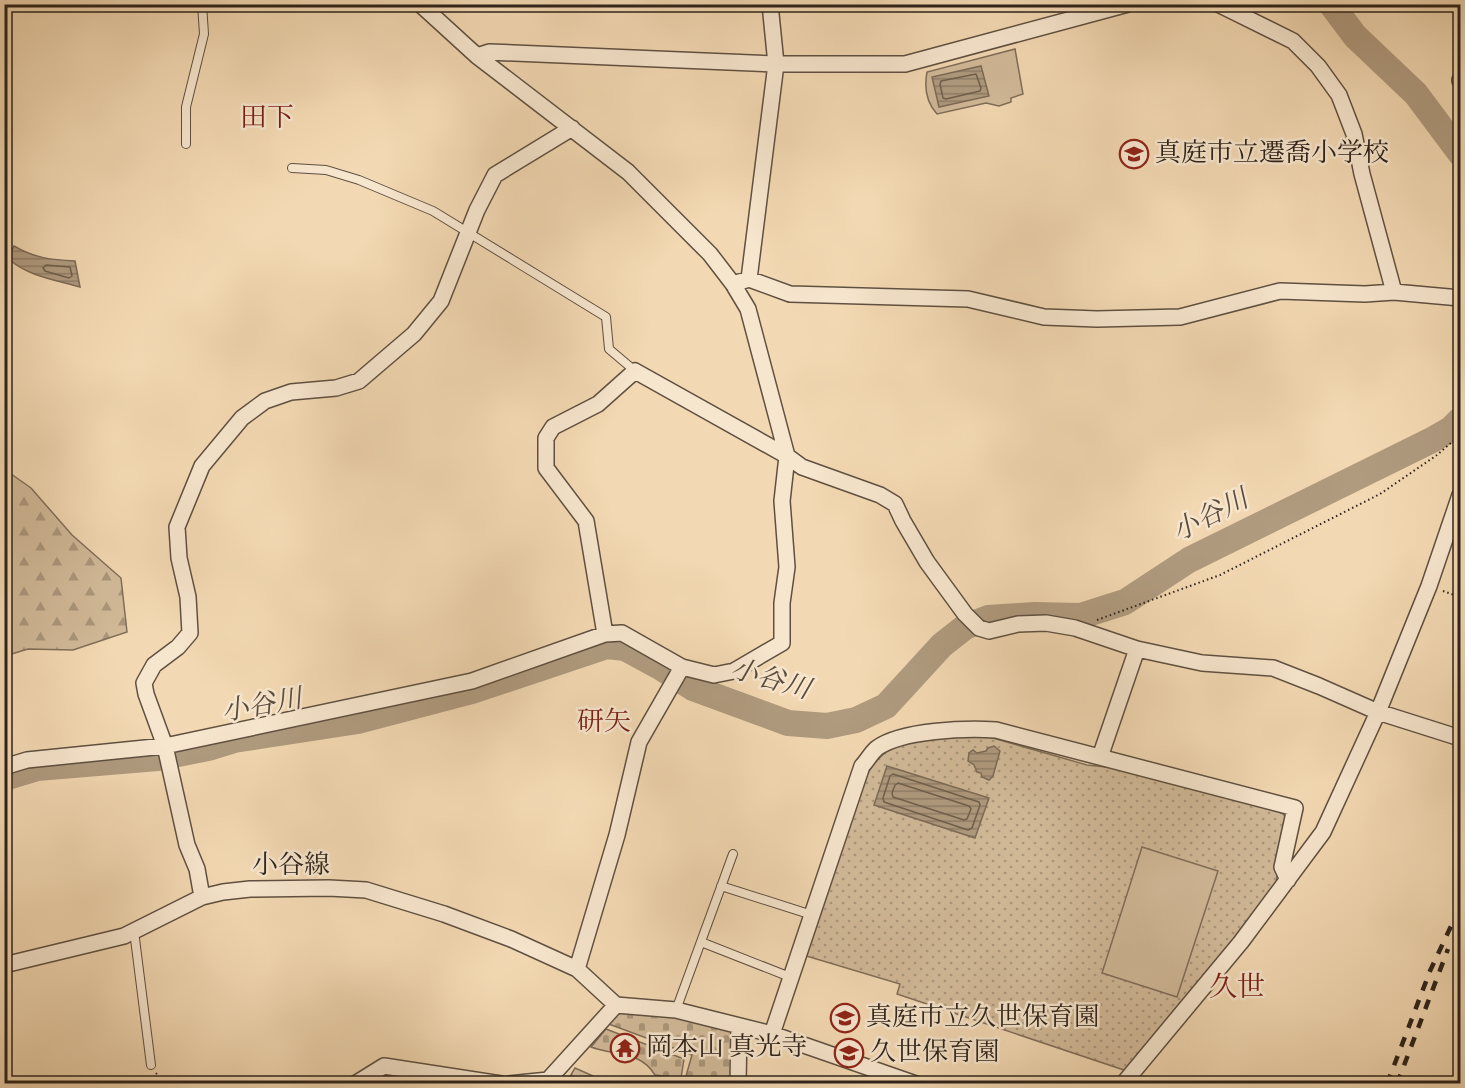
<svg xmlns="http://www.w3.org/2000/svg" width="1465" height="1088" viewBox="0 0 1465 1088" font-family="'Sorts Mill Goudy','Noto Serif JP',serif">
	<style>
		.forest { fill: url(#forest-firs); stroke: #806e5a; stroke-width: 1.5 }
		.cemetery { fill: url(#cemetery-stones); stroke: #806e5a; stroke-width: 1.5 }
		.park { fill: url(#park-dots); stroke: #806e5a; stroke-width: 1.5 }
		.pitch { fill: #d2ba99; stroke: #806e5a; stroke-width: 1.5 }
		.water { fill: url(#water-rules); stroke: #7c6b57; stroke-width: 1.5 }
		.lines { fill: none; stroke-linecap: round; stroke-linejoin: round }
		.shore { stroke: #6f5f4d; stroke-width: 1.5 }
		.stream { stroke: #7c6b57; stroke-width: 4.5 }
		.river { stroke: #b09b7f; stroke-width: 26 }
		.lane-casing { stroke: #5f5041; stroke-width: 10 }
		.street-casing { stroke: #5f5041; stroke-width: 18 }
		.path { stroke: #2e231b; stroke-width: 2; stroke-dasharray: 1.5 3; stroke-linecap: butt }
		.lane { stroke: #f7e6ce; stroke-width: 8 }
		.street { stroke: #f7e6ce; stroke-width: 15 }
		.rail { stroke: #2e231b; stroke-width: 4.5; stroke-dasharray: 10 10; stroke-linecap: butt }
		.labels { text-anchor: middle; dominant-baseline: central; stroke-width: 5; stroke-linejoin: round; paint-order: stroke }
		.poi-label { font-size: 26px; fill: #2e231b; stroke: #f7e6ce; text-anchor: start }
		.street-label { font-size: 26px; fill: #2e231b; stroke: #f7e6ce }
		.neighbourhood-label { font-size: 27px; fill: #7a1f14; stroke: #f7e6ce }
		.water-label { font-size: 27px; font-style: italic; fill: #5c4d3e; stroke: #f7e6ce }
		.quarter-label { font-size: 28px; fill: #7a1f14; stroke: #f7e6ce }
	</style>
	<defs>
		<pattern id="forest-firs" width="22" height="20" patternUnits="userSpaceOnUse" patternTransform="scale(1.5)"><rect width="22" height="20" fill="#d2ba99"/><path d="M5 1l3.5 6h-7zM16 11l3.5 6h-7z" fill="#ab977c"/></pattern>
		<pattern id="cemetery-stones" width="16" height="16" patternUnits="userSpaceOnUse" patternTransform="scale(1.5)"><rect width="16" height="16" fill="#d2ba99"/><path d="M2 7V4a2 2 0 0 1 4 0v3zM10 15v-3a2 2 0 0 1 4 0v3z" fill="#ab977c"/></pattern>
		<pattern id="park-dots" width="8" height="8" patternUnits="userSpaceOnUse" patternTransform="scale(1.5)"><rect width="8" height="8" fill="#d2ba99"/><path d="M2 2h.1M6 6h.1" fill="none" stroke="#ab977c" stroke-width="1.8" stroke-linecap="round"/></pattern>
		<pattern id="water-rules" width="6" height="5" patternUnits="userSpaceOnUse" patternTransform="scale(1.5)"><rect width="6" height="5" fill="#b09b7f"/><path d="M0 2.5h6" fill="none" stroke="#907e67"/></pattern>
	</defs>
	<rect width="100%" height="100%" fill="#f3d9b3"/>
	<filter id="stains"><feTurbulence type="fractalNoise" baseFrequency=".00333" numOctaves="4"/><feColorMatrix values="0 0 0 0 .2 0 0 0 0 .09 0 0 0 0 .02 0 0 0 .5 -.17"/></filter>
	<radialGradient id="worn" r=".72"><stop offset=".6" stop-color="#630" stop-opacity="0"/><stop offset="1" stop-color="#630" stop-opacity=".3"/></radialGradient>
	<path class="forest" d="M4 469 31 488 72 535 121 578 127 632 73 650 28 649 5 656Z"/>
	<path class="cemetery" d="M621 1010 682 1016 733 1031 734 1083H684L692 1055 606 1023Z
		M606 1029 684 1059 681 1078 655 1075C640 1050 614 1056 591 1047Z
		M575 1068 593 1076 591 1083H566Z"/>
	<path class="park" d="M979 734 1087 765 1116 768 1279 810 1286 817 1278 863 1276 889 1127 1071 897 994 900 984 803 955C814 923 825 891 836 859 846 828 858 773 886 752 906 737 954 736 979 734Z"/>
	<path class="pitch" d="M1015 49 1023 94 1011 98V102L999 106 986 103 937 114C926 102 924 88 927 72Z
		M1142 847 1218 871 1177 997 1102 973Z"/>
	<path class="water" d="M981 66 989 96 939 107 932 77Z
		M14 246C34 258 52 260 75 261L80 287C56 280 28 276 10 260V254Z
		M994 746 1000 751 993 776 989 780 982 777 981 773 977 772 974 765 968 761 969 753 973 750 977 753 986 751 988 748Z
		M887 766 989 798 975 838 874 805Z"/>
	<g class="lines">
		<path class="shore" d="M976 74 981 88 980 91 946 99 943 98 940 84 941 81Z
			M46 265 70 267 72 276 69 278 45 271 43 268Z
			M893 774 979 802 980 805 972 828 968 830 884 802 883 798 890 776Z
			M898 783 969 806 971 809 967 819 964 820 893 797 892 793 895 785Z"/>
		<path class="stream" d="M374 1080 376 1078H405L441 1084"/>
		<path class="river" d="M1331 4 1355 36 1416 94 1460 153
			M4 778 37 768 158 758 208 748 234 740 358 721 472 691 607 646 625 648 660 667 693 688 788 723 827 726 856 720 886 706 942 645 965 627 988 618 1035 615 1081 616 1125 602 1189 560 1432 440 1451 429 1460 420"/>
		<g class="lane-casing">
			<path id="lane" d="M186 144V107L204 34 202 4
				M292 168 326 170 359 180 433 211 606 317 609 349 635 371
				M721 886 812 915
				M134 931 151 1065
				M701 942 790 977
				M676 1010 733 854"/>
		</g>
		<g class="street-casing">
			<path id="street" d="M1218 4 1293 41 1318 66 1339 95 1354 134 1362 174 1394 292
				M477 56 489 52 776 64H905L1128 4
				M1460 81V80
				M749 279 776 64 770 4
				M733 284 749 279 790 294 968 299 1044 317 1097 319 1180 317 1280 291 1365 294 1394 292 1460 298
				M605 634 586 521 546 468V438L553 427 598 404 635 371 787 456 802 467 880 495 895 504 903 521 927 562 965 614 979 628 989 631 1018 624 1046 623 1075 628 1137 649 1202 663 1273 668 1319 686 1378 712 1460 738
				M1100 757 1137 649
				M4 767 27 760 165 746 472 681 605 634 622 633 682 667 714 675 734 671 782 643V603L787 567 782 501 787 456 748 309 733 284 710 254 628 172 477 56 420 4
				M202 897 197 869 187 845 165 746 146 694 144 683 154 665 178 647 190 633 188 597 179 558 177 527 202 466 242 418 265 401 291 392 336 388 359 381 414 334 441 301 477 210 495 175 572 128
				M4 965 124 936 202 897 223 892 250 889 329 888 366 890 444 914 511 939 577 969 616 1005 676 1010 772 1034 916 1084
				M577 969 617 835 639 742 682 667
				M772 1034 862 766C867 761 871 753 877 748 902 730 966 728 996 730L1295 808 1282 867 1288 880
				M355 1084 384 1066 501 1084
				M509 1084 548 1080 616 1005
				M738 1084 739 1026
				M1123 1084 1241 942 1323 832 1378 712 1429 586 1460 495"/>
		</g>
		<path class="path" d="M1443 591 1460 597
			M1097 620 1220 575 1380 494 1437 455 1460 435
			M156 1073 162 1081 167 1084"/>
		<use href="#lane" class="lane"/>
		<use href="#street" class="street"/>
		<path class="rail" d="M1387 1084 1430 971 1460 907
			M1397 1084 1448 949"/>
	</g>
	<defs>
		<g id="school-ring" transform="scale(1.5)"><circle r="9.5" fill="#f7e6ce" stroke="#8f2418" stroke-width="1.5"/><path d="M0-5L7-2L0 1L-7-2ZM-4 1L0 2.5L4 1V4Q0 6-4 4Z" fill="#8f2418"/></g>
		<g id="temple-ring" transform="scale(1.5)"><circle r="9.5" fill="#f7e6ce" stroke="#8f2418" stroke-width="1.5"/><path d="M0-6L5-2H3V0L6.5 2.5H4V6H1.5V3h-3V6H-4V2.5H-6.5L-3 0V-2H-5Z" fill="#8f2418"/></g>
	</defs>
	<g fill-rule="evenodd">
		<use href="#school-ring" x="1134" y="154"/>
		<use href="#school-ring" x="845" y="1018"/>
		<use href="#temple-ring" x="625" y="1048"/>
		<use href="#school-ring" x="849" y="1053"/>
	</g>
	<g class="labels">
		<g class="poi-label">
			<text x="1155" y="154">真庭市立遷喬小学校</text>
			<text x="866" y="1018">真庭市立久世保育園</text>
			<text x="646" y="1048">岡本山 真光寺</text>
			<text x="870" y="1053">久世保育園</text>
		</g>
		<g class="street-label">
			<text x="291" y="866">小谷線</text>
		</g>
		<g class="neighbourhood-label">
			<text x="267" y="119">田下</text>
			<text x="604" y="723">研矢</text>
		</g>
		<g class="water-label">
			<text transform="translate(1211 517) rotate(-27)">小谷川</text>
			<text transform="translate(770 681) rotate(16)">小谷川</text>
			<text transform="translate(262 707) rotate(-10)">小谷川</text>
		</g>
		<g class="quarter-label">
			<text x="1237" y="989">久世</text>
		</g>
	</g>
	<rect width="1465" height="1088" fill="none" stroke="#f3d9b3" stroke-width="24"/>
	<rect x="6" y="6" width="1453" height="1076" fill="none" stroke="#2e231b" stroke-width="3"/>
	<rect x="12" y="12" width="1441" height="1064" fill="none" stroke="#2e231b" stroke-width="1.5"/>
	<rect width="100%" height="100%" filter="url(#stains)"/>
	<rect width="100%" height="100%" fill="url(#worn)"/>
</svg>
